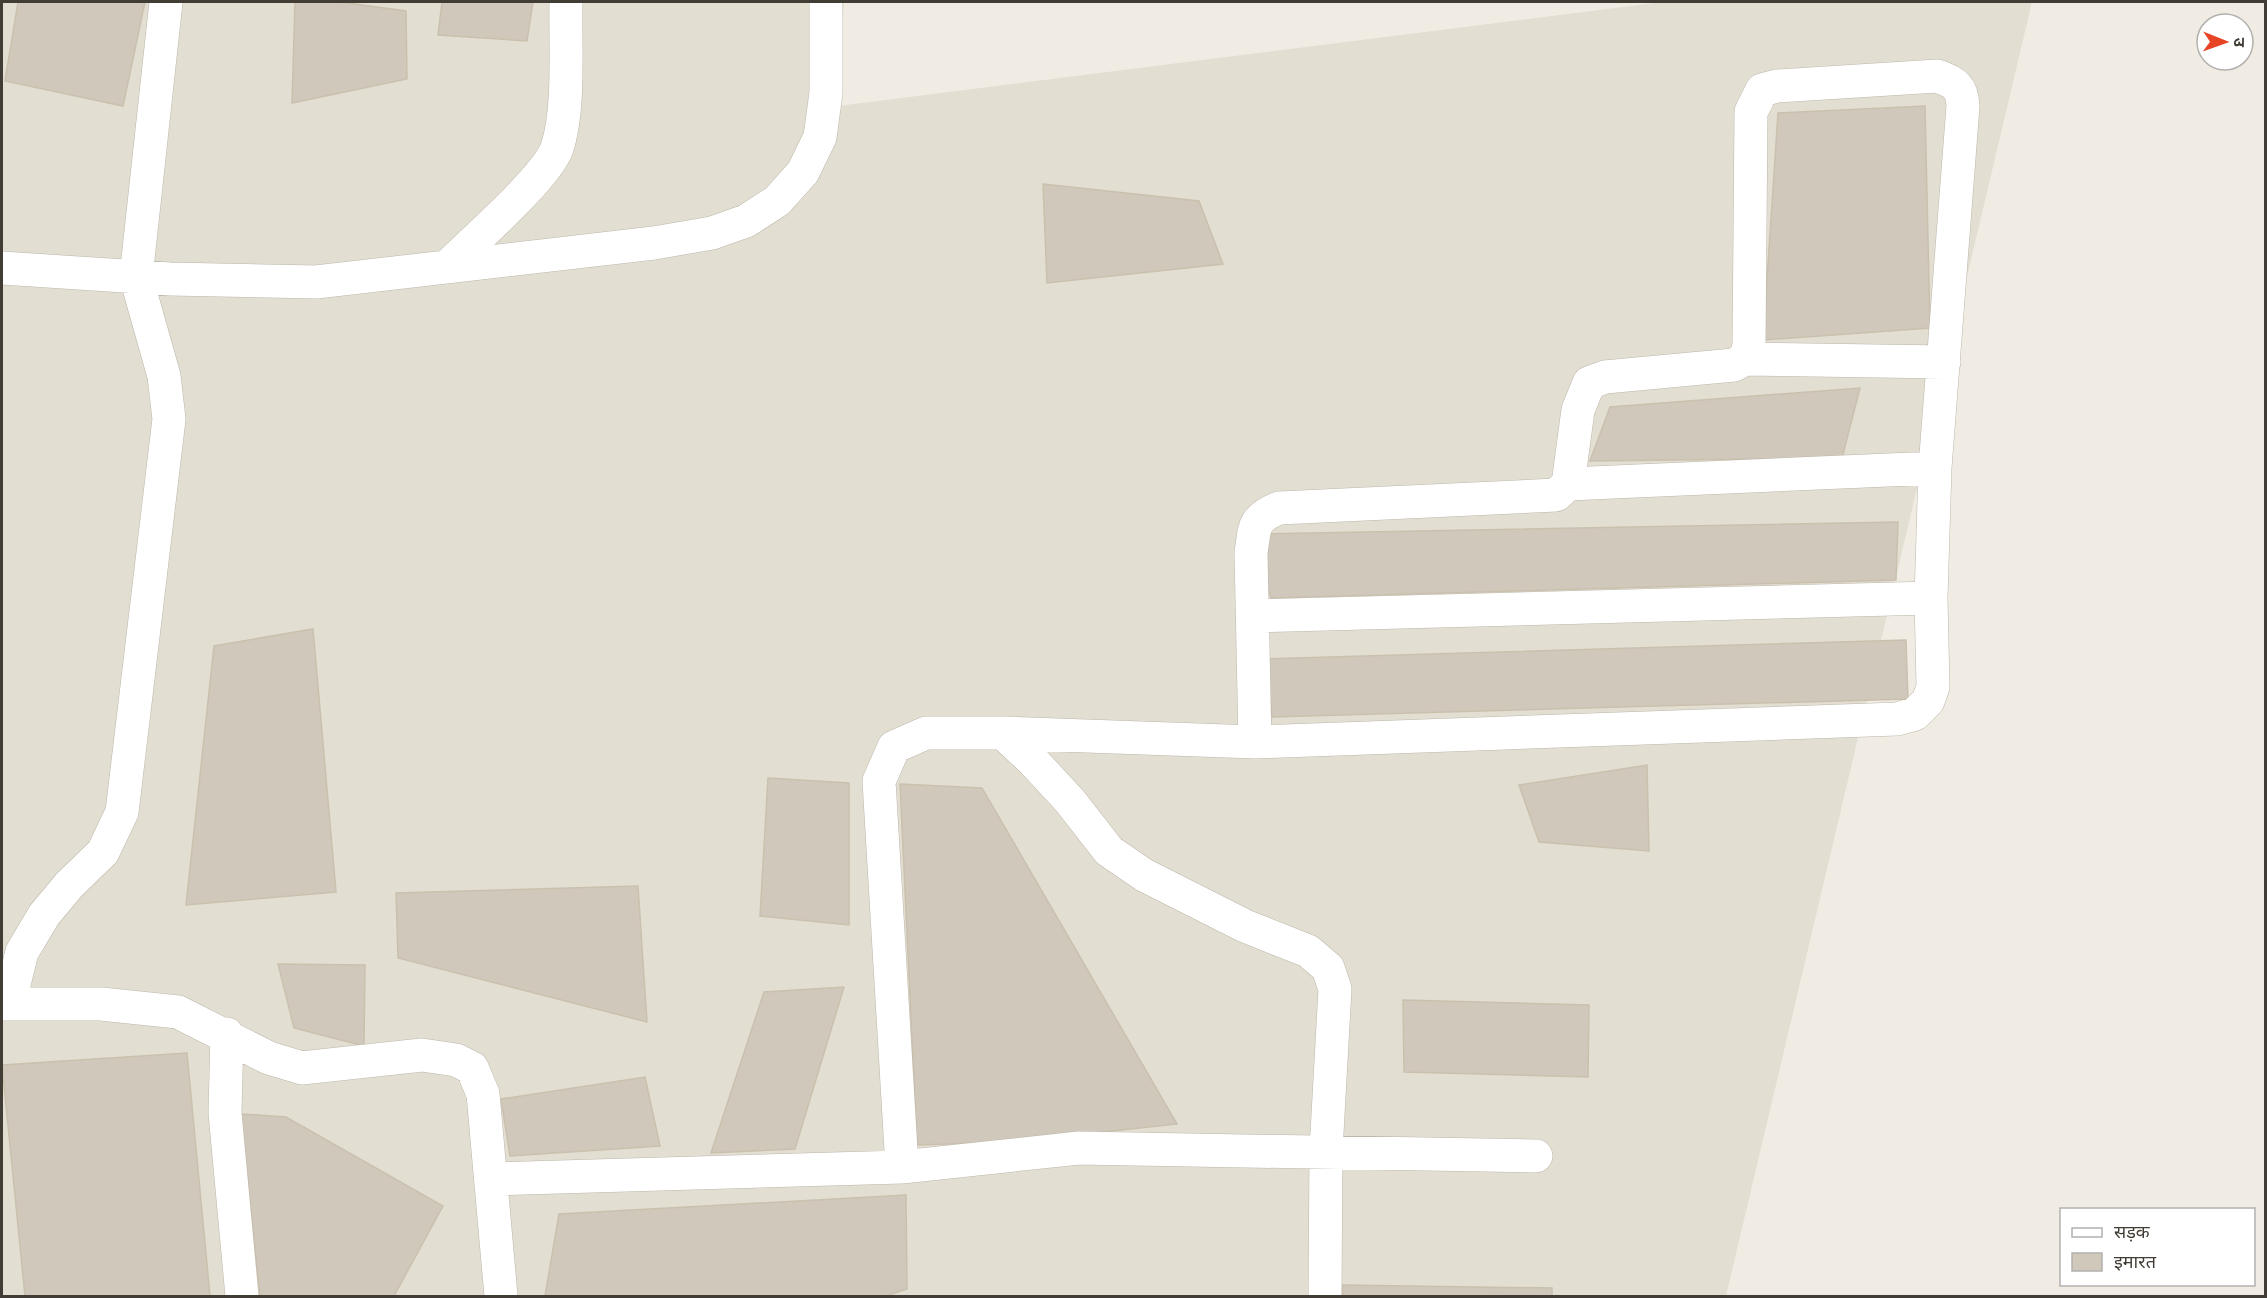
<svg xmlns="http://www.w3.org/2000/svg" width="2267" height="1298" viewBox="0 0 2267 1298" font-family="Rubik,'Noto Sans Devanagari',sans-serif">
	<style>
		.residential { fill: #e3ded2 }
		.building { fill: #d0c8ba; stroke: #cac0ae; stroke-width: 1.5 }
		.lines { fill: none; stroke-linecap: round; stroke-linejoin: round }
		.street-casing { stroke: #bdb7aa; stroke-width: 34 }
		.street { stroke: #fff; stroke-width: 33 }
	</style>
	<rect width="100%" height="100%" fill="#f0ece4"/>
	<path class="residential" d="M2 2H844L838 106 1662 2H2032L1726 1296H2Z"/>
	<path class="building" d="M18 2H145L123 106 5 81Z
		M295 2H340L406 11 407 79 292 103Z
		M442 2H533L527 41 438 35Z
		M1925 106 1930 328 1763 340 1778 113Z
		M1043 184 1199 201 1223 264 1047 283Z
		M1860 388 1842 458 1590 461 1610 407Z
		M1898 522 1896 580 1271 598 1254 534Z
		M313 629 336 892 186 905 214 646Z
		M1906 640 1908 699 1272 717 1265 659Z
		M1647 765 1649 851 1539 842 1519 785Z
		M768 778 849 783V925L760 916Z
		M900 784 982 788 1177 1124 1012 1142 917 1145Z
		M638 886 647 1022 398 958 396 893Z
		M278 964 365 965 364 1046 294 1028Z
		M844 987 795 1149 711 1153 764 992Z
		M1403 1000 1589 1005 1588 1077 1404 1072Z
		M187 1053 210 1296H25L2 1065Z
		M645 1077 660 1146 510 1156 501 1099Z
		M241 1114 286 1117 443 1206 394 1296H260Z
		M906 1195 907 1289 886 1296H545L559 1214Z
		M1342 1285 1552 1288V1296H1342Z"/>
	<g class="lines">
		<g class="street-casing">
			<path id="street" d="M448 266C472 242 547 177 557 148 570 109 565 44 566 2
				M2 268 170 279 316 282 654 243 712 233 746 221 777 201 803 172 820 137 826 93V2
				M1745 359 1944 362
				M1568 484 1935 468
				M1253 616 1931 598
				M1003 733 1255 742 1897 719 1915 714 1928 701 1933 687 1931 598 1935 468 1963 106C1962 87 1955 82 1937 76L1777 86 1762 90 1751 112 1749 346 1745 359 1734 365 1605 377 1589 383 1578 410 1568 484 1556 495 1279 508C1252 519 1255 527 1251 553L1255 742
				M2 1004H101L178 1012 269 1058 302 1068 422 1055 456 1060 472 1068 483 1094 501 1296
				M9 1004 22 952 44 915 69 885 103 852 122 812 169 419 164 376 136 277 166 2
				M227 1034 225 1113 242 1296
				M902 1167 879 781 894 747 926 733H1003L1033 761 1070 801 1109 851 1144 875 1245 926 1308 951 1328 968 1335 989 1326 1151 1325 1296
				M491 1179 902 1167 1079 1148 1536 1156"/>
		</g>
		<use href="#street" class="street"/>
	</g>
	<rect width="2267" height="1298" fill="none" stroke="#413c34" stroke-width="6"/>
	<rect x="2060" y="1208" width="195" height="78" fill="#ffffff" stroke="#b3b1ae" stroke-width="1.5"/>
	<rect x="2072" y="1228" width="30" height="9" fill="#ffffff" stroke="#b3b1ae" stroke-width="1.5"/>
	<text x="2114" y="1238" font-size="18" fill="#413c34">सड़क</text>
	<rect x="2072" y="1253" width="30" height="18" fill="#d0c8ba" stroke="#b3b1ae" stroke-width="1.5"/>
	<text x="2114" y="1268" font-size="18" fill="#413c34">इमारत</text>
	<g transform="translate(2225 42) rotate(91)"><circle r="28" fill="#ffffff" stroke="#b3b1ae" stroke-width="1.5"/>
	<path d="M0-4.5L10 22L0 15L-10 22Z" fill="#e64425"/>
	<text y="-9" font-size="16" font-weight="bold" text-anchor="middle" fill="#413c34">उ</text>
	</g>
</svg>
